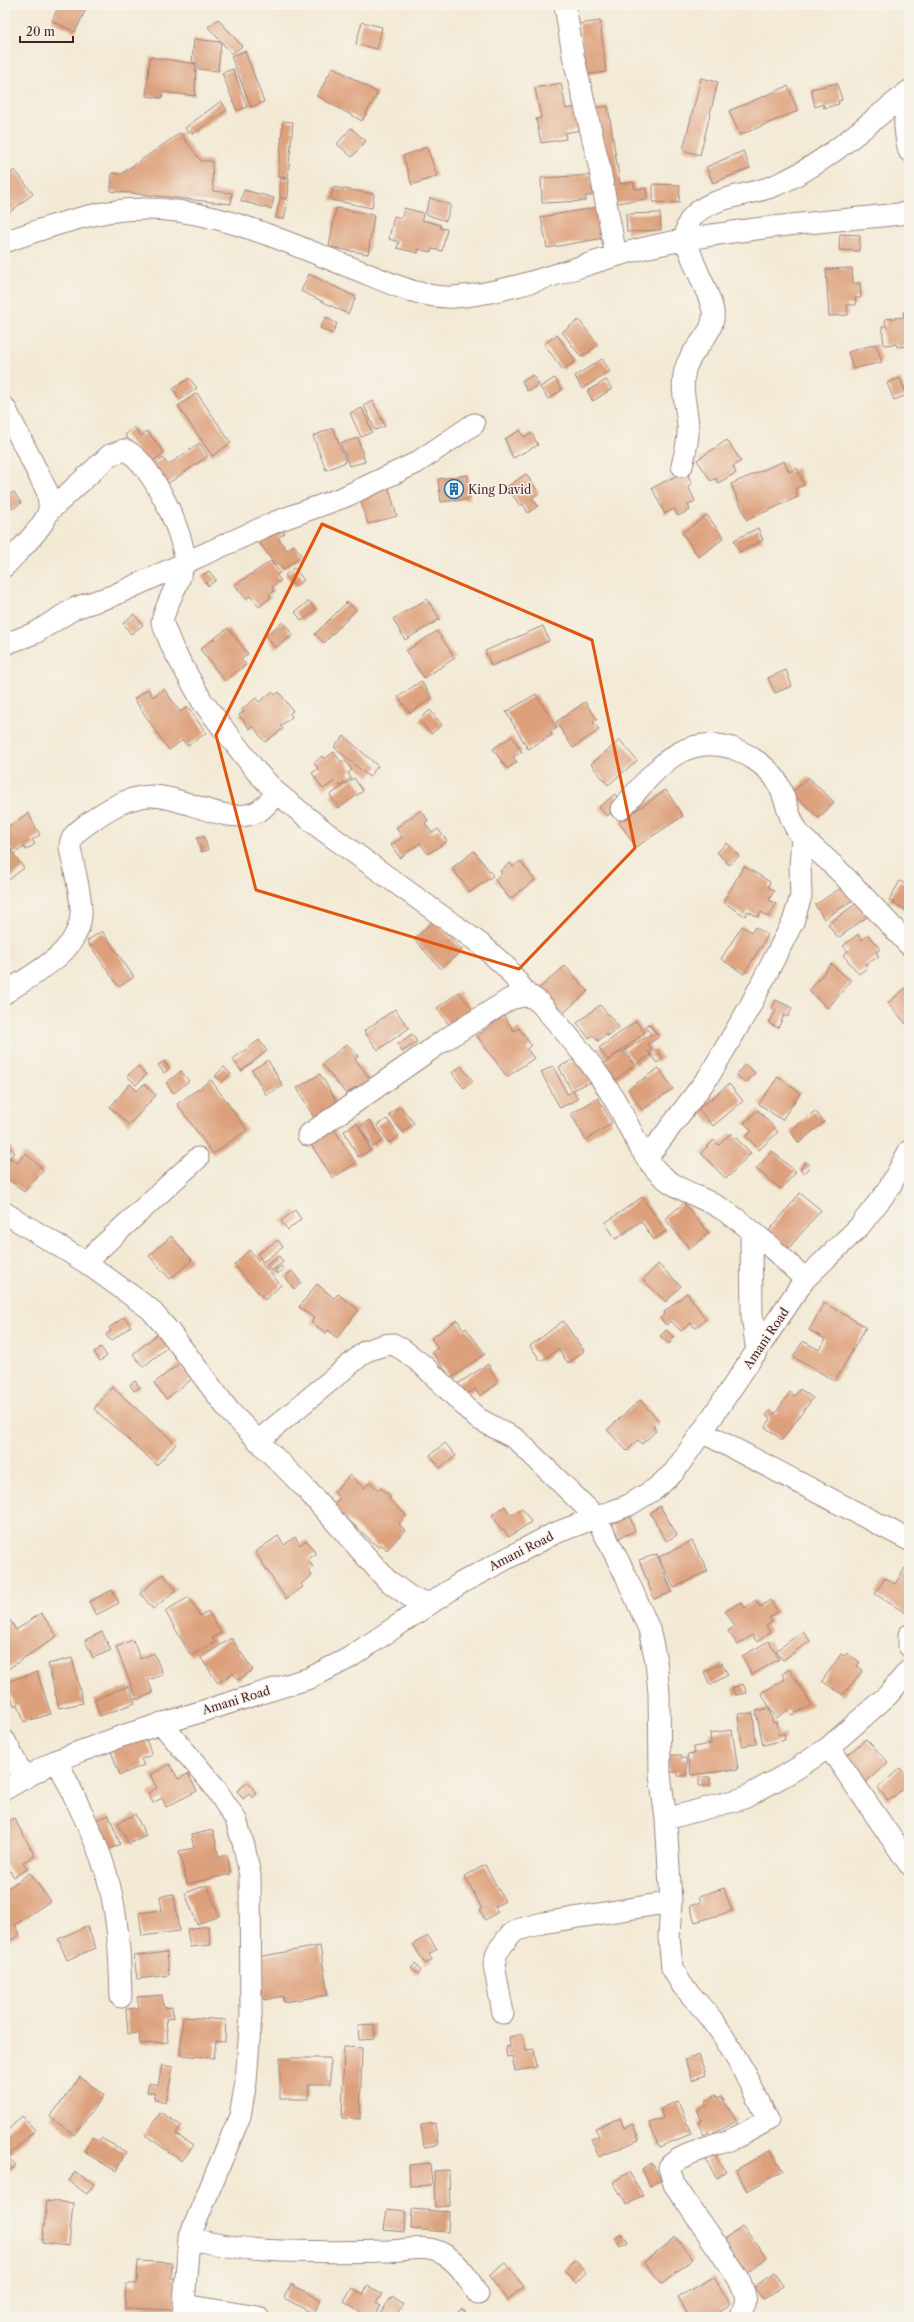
<svg xmlns="http://www.w3.org/2000/svg" width="914" height="2322" viewBox="0 0 914 2322" font-family="'Libre Caslon Text',serif">
	<style>
		.building { fill: #dda07b }
		.lines { fill: none; stroke-linecap: round; stroke-linejoin: round }
		.street-casing { stroke: #9e8480; stroke-width: 23 }
		.street { stroke: #fff; stroke-width: 21 }
		.marked { fill: none; stroke: #e0560e; stroke-width: 3; stroke-linejoin: round }
		.labels { text-anchor: middle; dominant-baseline: central; stroke-width: 3; stroke-linejoin: round; paint-order: stroke }
		.poi-label { font-size: 12px; fill: #4a1f2b; stroke: #f7f3e8; text-anchor: start }
		.street-label { font-size: 12px; fill: #4a1f2b; stroke: #f7f3e8 }
	</style>
	<rect width="100%" height="100%" fill="#f7f3e8"/>
	<filter id="ink" filterUnits="userSpaceOnUse"><feTurbulence type="fractalNoise" baseFrequency=".025" numOctaves="2"/><feDisplacementMap in="SourceGraphic" scale="8" xChannelSelector="R" yChannelSelector="G"/><feConvolveMatrix kernelMatrix="1 2 1 2 8 2 1 2 1" color-interpolation-filters="sRGB"/></filter>
	<filter id="wash" filterUnits="userSpaceOnUse"><feTurbulence type="fractalNoise" baseFrequency=".012" numOctaves="4" result="noise"/><feDisplacementMap in="SourceGraphic" scale="16" xChannelSelector="R" yChannelSelector="G"/><feGaussianBlur stdDeviation="0.9" result="paint"/><feColorMatrix in="noise" values="0 0 0 0 0 0 0 0 0 0 0 0 0 0 0 0 0 1.4 0 .05"/><feComposite in="paint" operator="in"/></filter>
	<g filter="url(#wash)">
		<rect width="100%" height="100%" fill="#f3ead5"/>
		<g id="blocks">
			<path class="building" d="M59 5H88L75 32 52 21Z
				M218 19 242 46 232 54 208 27Z
				M600 21 606 72 586 75 579 24Z
				M362 22 382 27 377 49 356 44Z
				M194 39 221 42 218 71 198 69V63L192 62Z
				M245 51 264 102 251 107 231 56Z
				M150 57 196 64 195 96 163 92 162 98 146 96Z
				M333 67 378 93 362 121 317 96Z
				M233 69 247 107 237 111 222 73Z
				M701 78 718 82 700 155 683 150Z
				M561 83 566 109 576 107 580 130 565 133 566 139 541 143 536 119 541 118 535 88Z
				M837 83 842 100 838 101 839 104 824 108 823 104 815 107 811 89Z
				M788 86 798 111 740 135 729 111Z
				M221 101 227 110 193 134 191 131 188 133 185 128Z
				M608 106 620 184 634 182 635 189 646 188 647 199 610 204 596 108Z
				M283 121 293 122 288 178 278 177Z
				M351 128 366 141 352 157 337 144Z
				M180 133 201 161H212L213 191 232 193 231 204 111 191 112 173 121 174Z
				M427 147 437 176 412 185 403 156Z
				M743 151 750 168 713 183 706 167Z
				M15 170 33 194 5 216V177Z
				M591 175 592 196H586V201L542 203 541 178Z
				M280 179H289L288 198H280Z
				M653 184 680 185 679 203 653 202Z
				M333 187 374 194 372 208 331 200Z
				M244 190 274 198 271 209 241 201Z
				M280 198 288 200 284 219 276 218Z
				M430 198 451 205 446 221 425 214Z
				M599 207 604 238 547 248 541 217Z
				M336 208 374 215 368 254 329 247Z
				M404 208 423 213 422 220 441 225 440 228 447 229 442 251 432 249 431 252 418 249V253L397 248 399 242 389 239 394 216 402 218Z
				M660 213 661 230 627 232 626 214Z
				M840 234 860 235 859 251 839 250Z
				M852 268 853 284 860 283 861 298H855L856 305H847L848 315 829 316 826 269Z
				M309 274 356 297 348 314 301 291Z
				M903 312H909V346L897 347 896 344 884 345 882 326H886L885 319 904 317Z
				M326 317 337 324 332 334 320 328Z
				M579 320 598 345 581 357 562 332Z
				M557 335 576 361 563 370 544 344Z
				M876 344 882 362 853 369 848 352Z
				M602 359 610 371 582 389 575 376Z
				M533 375 539 385 527 391 522 381Z
				M189 378 197 388 180 400 173 389Z
				M555 378 562 390 548 399 540 387Z
				M900 378 907 395 894 400 887 383Z
				M606 380 612 389 593 401 587 391Z
				M197 393 231 443 212 456 178 406Z
				M373 401 385 426 375 430 364 405Z
				M362 408 372 432 361 437 350 413Z
				M134 427 141 436 147 431 164 452 149 465 125 435Z
				M333 428 346 462 326 470 313 436Z
				M520 430 524 437 532 433 538 445 513 458 505 439Z
				M358 438 365 462 349 466 341 443Z
				M727 440 741 461 733 466 736 473 718 483 716 478 711 481 697 460Z
				M200 443 208 456 163 487 149 467 163 458 168 465Z
				M784 461 789 472 797 468 804 485 795 489 798 497 747 520 731 484Z
				M686 471 692 484 688 486 695 501 688 505 690 510 678 516 674 509 665 514 652 488Z
				M526 474 539 493 532 498 538 506 528 513 523 504 520 506 507 487Z
				M468 475 470 499 441 502 438 479Z
				M388 485 397 516 368 524 358 493Z
				M5 492 7 496 14 492 21 503 5 514Z
				M707 515 724 538 699 557 682 533Z
				M277 521 285 533 278 538 287 550 294 545 302 556 283 570 278 563 275 565 255 536Z
				M758 528 763 540 739 552 734 540Z
				M271 561 280 573 276 575 281 580 272 587 274 591 269 595 271 597 259 607 250 596 246 599 235 585Z
				M294 568 304 580 295 587 285 575Z
				M209 571 216 580 208 586 201 576Z
				M427 599 440 619 405 640 393 619Z
				M309 601 316 610 302 621 295 612Z
				M347 602 356 610 324 643 315 634Z
				M134 614 143 625 131 634 123 623Z
				M283 622 293 635 275 648 266 635Z
				M543 626 549 641 491 666 485 651Z
				M228 628 248 654 241 659 246 665 225 681 200 649Z
				M437 631 455 658 424 678 406 651Z
				M786 670 792 686 775 693 768 678Z
				M421 681 432 698 410 713 398 697Z
				M148 689 153 697 164 689 180 712 188 707 206 733 187 746 183 740 169 750 134 699Z
				M272 692 275 695 279 692 293 711 290 713 292 717 280 726 283 729 265 742 253 726 250 729 239 715 244 712 242 709 256 698 259 702Z
				M536 694 557 728 550 732 552 735 528 749 506 712Z
				M585 702 597 719 593 722 599 730 573 748 556 722Z
				M430 710 442 725 431 734 419 720Z
				M344 736 378 766 369 777 334 747Z
				M512 736 522 752 513 757 517 762 507 769 493 749Z
				M620 740 637 761 608 785 591 764Z
				M334 752 341 762 345 760 352 770 348 773 351 778 340 786 335 781 323 789 312 773 318 769 314 763 322 756 324 759Z
				M808 777 834 802 819 818 792 793Z
				M354 778 363 791 339 808 330 795Z
				M666 790 683 816 636 847 619 822Z
				M615 794 622 804 607 816 599 807Z
				M421 810 428 820 425 823 432 833 438 829 447 841 428 854 420 843 400 858 391 845 402 837 396 828Z
				M28 813 40 835 32 840 35 844 26 850 24 847 14 854 5 840V829Z
				M204 836 208 850 201 852 197 838Z
				M5 843 24 868 6 882 5 881Z
				M727 843 739 856 729 865 717 852Z
				M474 851 493 876 470 892 452 868Z
				M520 861 535 880 510 899 495 880 502 874 500 871 510 863 513 867Z
				M744 866 770 882 768 887 774 891 769 900 776 904 769 917 761 912 758 917 748 911 745 916 723 902Z
				M900 881 909 886V912L889 900Z
				M844 886 853 900 824 919 815 905Z
				M861 900 871 914 838 938 828 924Z
				M434 920 462 950 441 969 414 939Z
				M742 926 752 932 755 927 768 935 744 974 721 959Z
				M102 931 134 977 119 987 87 941Z
				M858 934 862 940 868 935 880 949 876 952 879 957 865 964 868 967 859 974 843 955 848 951 843 946Z
				M831 964 851 981 828 1008 809 991Z
				M565 966 588 991 559 1017 536 991Z
				M909 985V1021L906 1024 888 1003Z
				M459 992 473 1010 450 1026 437 1008Z
				M776 1000 792 1008 788 1017 784 1015 778 1028 769 1023 776 1010 772 1008Z
				M600 1005 619 1027 608 1036 606 1034 598 1041 593 1035 589 1038 577 1023Z
				M395 1009 409 1028 378 1050 364 1031Z
				M504 1016 514 1031 519 1028 531 1045 527 1049 534 1058 507 1077 477 1036Z
				M636 1021 645 1033 608 1060 599 1048Z
				M649 1024 659 1037 648 1044 652 1050 648 1052 650 1055 636 1065 625 1050 651 1034 645 1027Z
				M412 1034 417 1042 402 1052 398 1044Z
				M259 1040 267 1051 241 1071 233 1059Z
				M347 1044 358 1056 355 1059 371 1080 360 1089 357 1086 346 1094 322 1064Z
				M656 1049 663 1058 657 1063 650 1054Z
				M622 1050 634 1065 616 1080 604 1064Z
				M578 1057 591 1082 573 1090 578 1099 560 1108 541 1072 553 1066 567 1094 572 1092 559 1067Z
				M268 1060 283 1086 266 1095 252 1070Z
				M164 1061 169 1069 164 1073 158 1065Z
				M745 1064 755 1073 746 1083 736 1075Z
				M138 1066 146 1075 136 1085 127 1076Z
				M461 1066 473 1081 464 1088 452 1073Z
				M224 1067 231 1074 222 1082 215 1076Z
				M659 1068 673 1089 642 1110 628 1089Z
				M181 1071 189 1081 174 1093 166 1083Z
				M320 1074 340 1107 316 1121 297 1088Z
				M778 1077 800 1093 782 1120 759 1104Z
				M211 1080 247 1130 213 1154 177 1104Z
				M130 1084 137 1091 144 1084 156 1095 129 1125 110 1107Z
				M729 1084 743 1101 713 1126 698 1109Z
				M598 1098 612 1123 586 1140 571 1114Z
				M400 1106 414 1123 403 1132 389 1115Z
				M758 1110 778 1132 759 1150 746 1136 752 1131 744 1123Z
				M815 1111 824 1122 799 1143 790 1131Z
				M387 1119 399 1136 389 1143 377 1125Z
				M369 1120 383 1140 373 1147 359 1127Z
				M357 1123 371 1150 358 1157 344 1131Z
				M333 1128 356 1163 333 1178 310 1143Z
				M731 1133 751 1153 726 1179 701 1153 714 1140 719 1145Z
				M6 1142 15 1153 5 1161V1143Z
				M772 1151 796 1172 781 1189 756 1169Z
				M25 1153 44 1170 24 1192 5 1176V1164L11 1158 17 1163Z
				M805 1162 810 1166 804 1173 800 1170Z
				M800 1193 821 1210 789 1248 769 1231Z
				M642 1197 666 1231 654 1240 641 1221 616 1239 605 1223Z
				M684 1203 709 1233 690 1249 665 1219Z
				M295 1210 301 1219 288 1230 281 1221Z
				M171 1236 192 1260 170 1279 149 1256Z
				M278 1240 283 1247 263 1262 257 1254Z
				M249 1250 281 1285 265 1300 234 1265Z
				M279 1256 283 1262 271 1271 267 1265Z
				M658 1264 681 1286 666 1302 643 1280Z
				M281 1266 284 1269 277 1274 275 1271Z
				M292 1271 301 1283 294 1289 285 1276Z
				M317 1284 334 1298 338 1294 359 1310 337 1338 328 1330 326 1333 311 1322 314 1318 299 1307Z
				M687 1293 706 1319 695 1328 691 1323 681 1331 671 1321 666 1325 660 1318 665 1314 664 1312Z
				M824 1303 866 1327 835 1381 793 1357 803 1341 819 1350 825 1339 809 1330Z
				M124 1317 131 1326 111 1341 106 1335 111 1331 109 1328Z
				M457 1320 464 1330 466 1328 485 1354 451 1378 432 1352 438 1348 431 1338Z
				M563 1321 584 1351 568 1363 558 1349 541 1361 530 1346Z
				M666 1330 674 1337 669 1344 660 1336Z
				M159 1333 169 1346 143 1367 133 1354Z
				M101 1347 107 1356 100 1361 94 1352Z
				M180 1363 192 1379 166 1399 154 1383Z
				M488 1364 498 1383 480 1396 475 1389 463 1397 456 1385Z
				M135 1381 140 1387 134 1391 130 1385Z
				M112 1387 176 1444 157 1465 94 1409Z
				M800 1389 813 1398 782 1440 765 1427 771 1419 766 1416 770 1410 775 1414 790 1392 795 1396Z
				M640 1400 659 1421 653 1427 656 1431 642 1444 638 1440 627 1451 607 1430Z
				M445 1443 456 1456 440 1468 430 1455Z
				M350 1475 364 1488 370 1482 379 1491 381 1488 391 1497 389 1499 406 1515 399 1524 405 1530 387 1550 381 1544 378 1547 333 1506 340 1498 334 1492Z
				M505 1506 511 1515 522 1508 531 1522 509 1537 504 1530 502 1531 492 1515Z
				M660 1506 677 1535 666 1541 650 1513Z
				M629 1514 635 1531 618 1538 611 1520Z
				M278 1536 284 1545 295 1537 300 1545 306 1540 316 1554 308 1559 313 1567 308 1570 312 1576 301 1584 303 1587 286 1599 255 1552Z
				M692 1541 708 1571 674 1588 659 1557Z
				M657 1554 672 1592 654 1599 639 1560Z
				M905 1568 909 1570V1615L875 1594 885 1578 895 1584Z
				M163 1574 176 1590 153 1609 140 1593Z
				M112 1590 119 1603 96 1615 89 1602Z
				M189 1597 200 1616 208 1611 221 1633 212 1638 215 1642 191 1656 165 1611Z
				M756 1600 760 1607 770 1600 778 1612 769 1618 772 1622 766 1626 770 1632 757 1642 752 1635 738 1645 728 1631 735 1626 725 1612 740 1602 745 1608Z
				M41 1613 57 1636 5 1671V1623L10 1620 16 1630Z
				M803 1631 810 1641 783 1660 776 1651Z
				M102 1632 111 1650 93 1658 85 1640Z
				M231 1638 253 1670 238 1680 233 1673 218 1683 201 1658Z
				M133 1640 140 1659 154 1653 163 1675 148 1680 153 1693 137 1700 116 1647Z
				M769 1641 779 1659 752 1675 742 1656Z
				M847 1653 860 1662 857 1666 863 1670 843 1695 822 1681 841 1654 844 1656Z
				M72 1658 83 1703 59 1708 48 1664Z
				M722 1663 728 1675 710 1685 704 1672Z
				M789 1669 812 1705 792 1715 788 1710 776 1718 761 1693 785 1679 782 1674Z
				M37 1672 51 1714 24 1722 18 1704 14 1706 6 1682Z
				M743 1684 747 1693 735 1695 732 1688Z
				M129 1686 135 1703 100 1716 94 1699Z
				M769 1708 773 1723 776 1722 779 1735 784 1733 785 1740 763 1745 756 1711Z
				M753 1713 756 1744 742 1746 738 1714Z
				M732 1730 738 1769 691 1775 687 1755 694 1754 693 1747 711 1744 710 1733Z
				M143 1732 152 1755 141 1759 144 1765 120 1775 109 1746Z
				M866 1739 888 1762 866 1782 844 1758Z
				M668 1755H682L681 1758H686L687 1776H678V1772H669Z
				M170 1764 178 1779 188 1774 197 1791 166 1807 162 1798 153 1803 148 1793 157 1788 150 1775Z
				M900 1768 909 1778V1784L888 1801 878 1788Z
				M699 1777H710V1786H699Z
				M248 1782 257 1794 252 1798 249 1794 243 1799 237 1791Z
				M135 1814 146 1836 129 1844 118 1823Z
				M109 1815 120 1844 107 1850 95 1820Z
				M14 1818 35 1856 23 1862 27 1869 14 1877 5 1863V1824Z
				M213 1830 219 1857 227 1855 231 1874 187 1884 179 1851 194 1848 191 1835Z
				M485 1865 505 1901 495 1907 498 1912 485 1920 480 1910 482 1909 465 1876Z
				M30 1873 50 1901 15 1925 20 1934 5 1944V1890Z
				M207 1885 219 1916 197 1924 185 1893Z
				M724 1888 732 1911 695 1922 690 1906 701 1902 699 1896Z
				M174 1894 179 1931 142 1936 139 1913 162 1910 160 1896Z
				M87 1926 96 1948 67 1960 58 1939Z
				M208 1926 211 1945 190 1947 187 1929Z
				M428 1936 437 1949 429 1954 432 1960 425 1964 413 1944Z
				M320 1946 328 1995 284 2002 283 1996 264 2000 257 1957Z
				M167 1952 169 1975 137 1979 134 1956Z
				M415 1964 421 1971 417 1974 411 1968Z
				M162 1995 164 2008 172 2007 174 2018 166 2019 168 2042 140 2044 139 2033 128 2034 126 2009 139 2008 137 1997Z
				M183 2017 226 2020 225 2042 216 2041 214 2058 180 2055Z
				M374 2024 375 2039 359 2040 358 2025Z
				M523 2034 526 2050 534 2049 537 2067 515 2071 512 2056 507 2057 505 2047 510 2046 509 2037Z
				M344 2047 362 2048 360 2119 342 2118Z
				M699 2055 706 2075 692 2080 685 2060Z
				M280 2058H330V2084H309L308 2099H280Z
				M162 2065 173 2067 166 2102 154 2099 156 2094 147 2092 149 2083 158 2085Z
				M80 2077 104 2095 74 2135 50 2117Z
				M716 2095 717 2098 721 2096 737 2121 711 2134 709 2132 704 2135 698 2123 702 2121 697 2110 707 2105 705 2101Z
				M678 2101 691 2134 659 2147 649 2123 663 2118 660 2109Z
				M160 2112 182 2126 176 2134 193 2146 182 2161 145 2135Z
				M22 2116 35 2130 7 2157 16 2165 5 2176V2133Z
				M620 2118 624 2128 633 2124 639 2140 599 2157 591 2139 599 2136 595 2128Z
				M435 2123 438 2145 424 2147 421 2125Z
				M92 2137 99 2141 101 2138 126 2152 116 2171 84 2152Z
				M771 2150 783 2171 747 2191 736 2170Z
				M714 2155 726 2172 717 2178 705 2160Z
				M430 2163 432 2185 410 2186 409 2165Z
				M652 2163 661 2180 650 2186 642 2169Z
				M449 2170 450 2206 435 2207 434 2171Z
				M75 2172 94 2184 87 2194 69 2181Z
				M629 2172 643 2195 627 2205 613 2182Z
				M47 2201 73 2203 69 2246 42 2243Z
				M387 2209 406 2211 404 2232 384 2230Z
				M412 2209 449 2212 448 2232 411 2229Z
				M742 2226 767 2257 745 2276 719 2244Z
				M623 2234 628 2243 620 2247 615 2238Z
				M675 2237 693 2259 662 2284 644 2262Z
				M575 2260 586 2272 576 2283 564 2271Z
				M138 2261 172 2263 171 2278H177L175 2310 125 2308 126 2284H137Z
				M506 2263 524 2287 507 2300 489 2276Z
				M774 2273 783 2286 763 2300 754 2287Z
				M714 2277 730 2304 709 2317H690L678 2297Z
				M291 2284 321 2300 314 2314 284 2298Z
				M368 2286 382 2294 376 2303 381 2306 374 2317H368L344 2302 352 2288 363 2294Z
				M392 2296 404 2304 396 2317H378Z
				M463 2308 469 2317H449Z"/>
		</g>
	</g>
	<g filter="url(#ink)">
		<use href="#blocks" fill-opacity="0" stroke="#9e8480" stroke-width="1"/>
		<g class="lines">
			<g class="street-casing">
				<path id="street" d="M565 5 573 55 599 165 616 256
					M909 96C903 115 904 131 909 151
					M5 242C38 230 73 218 108 212 193 198 271 236 347 266 380 278 418 299 454 297 517 293 587 261 649 247 731 228 825 222 909 213
					M5 408 47 491C48 497 50 503 49 509 47 525 16 553 5 566
					M682 466C685 453 689 440 688 427 687 407 680 389 685 370 690 348 716 335 713 311 710 289 677 243 689 222 703 196 752 196 776 185 826 164 867 124 909 91
					M49 511 110 455 124 450C148 456 187 538 184 562 182 580 166 601 162 622L173 649 202 701 256 771 277 793 324 831 482 945 507 968 528 996
					M5 644 35 633 75 608 112 596 275 522 344 497 378 481 416 463 474 424
					M621 809C653 775 678 732 732 748 746 753 765 765 774 777 787 795 787 820 802 837 813 848 825 857 836 868 861 893 885 919 909 945
					M5 993C35 972 84 951 81 908 80 887 73 867 70 847 70 835 81 829 90 822 108 809 127 797 150 796 181 795 225 825 254 813 264 810 270 800 277 793
					M308 1135 443 1041 510 999 524 996 532 997 540 1003C567 1034 596 1067 617 1104 630 1127 640 1154 659 1173 677 1191 701 1196 722 1209 752 1228 779 1255 805 1279
					M647 1158 709 1076 749 1008 793 922 801 896 800 868 802 836
					M5 1213 85 1262 150 1309 169 1331 230 1412 307 1490 387 1580 413 1599 430 1603
					M751 1232 752 1316 757 1352
					M85 1262 198 1158
					M702 1432 909 1540
					M258 1441 366 1351 384 1345 393 1344 402 1349 424 1366 477 1418 516 1439 596 1517 626 1576 649 1629 656 1661 659 1693 660 1774 666 1819 671 1902 669 1937 672 1968 682 1985 711 2018 724 2037 742 2068 768 2120C756 2127 744 2134 732 2139 718 2145 676 2155 669 2167L674 2184 738 2278C745 2293 750 2302 739 2317
					M909 1635V1646
					M161 1723 214 1786 236 1820 244 1846 250 1875 251 2014 246 2082 240 2116 189 2238 183 2317
					M5 1741 24 1778
					M829 1747 909 1864
					M57 1760C77 1804 103 1849 112 1897 119 1930 120 1964 121 1997
					M5 1789 57 1760 122 1736 310 1678 349 1658 461 1583 553 1534 629 1505 655 1489 674 1472 702 1432 805 1279 859 1227 888 1190 909 1151
					M666 1819 744 1798 796 1769 829 1747 888 1695 909 1670
					M503 2013 494 1965 497 1952 510 1935 517 1930 543 1923 671 1902
					M189 2238C219 2246 251 2250 282 2251 317 2252 353 2252 388 2251 407 2250 428 2244 445 2255 459 2263 469 2280 478 2294
					M184 2305 258 2317"/>
			</g>
			<use href="#street" class="street"/>
		</g>
	</g>
	<path class="marked" d="M322 524 592 640 635 848 519 969 256 890 216 735Z"/>
	<defs>
		<g id="building-ring" transform="scale(1)"><circle r="9.5" fill="#f7f3e8" stroke="#1f6fb2" stroke-width="1.5"/><path d="M-4-6H4V6H1V3H-1V6H-4ZM-2.5-4.3h1.7v1.8h-1.7ZM.8-4.3h1.7v1.8H.8ZM-2.5-1h1.7V.8h-1.7ZM.8-1h1.7V.8H.8Z" fill="#1f6fb2"/></g>
	</defs>
	<g fill-rule="evenodd">
		<use href="#building-ring" x="454" y="489"/>
	</g>
	<g class="labels">
		<g class="poi-label">
			<text x="468" y="489">King David</text>
		</g>
		<g class="street-label">
			<text transform="translate(766 1338) rotate(-56)">Amani Road</text>
			<text transform="translate(521 1551) rotate(-27)">Amani Road</text>
			<text transform="translate(236 1700) rotate(-17)">Amani Road</text>
		</g>
	</g>
	<rect width="914" height="2322" fill="none" stroke="#f7f3e8" stroke-width="20"/>
	<path d="M20 36v6h53v-6" fill="none" stroke="#4a1f2b" stroke-width="2"/>
	<text x="26" y="36" font-size="12" fill="#4a1f2b" stroke="#f7f3e8" stroke-width="3" paint-order="stroke">20 m</text>
</svg>
